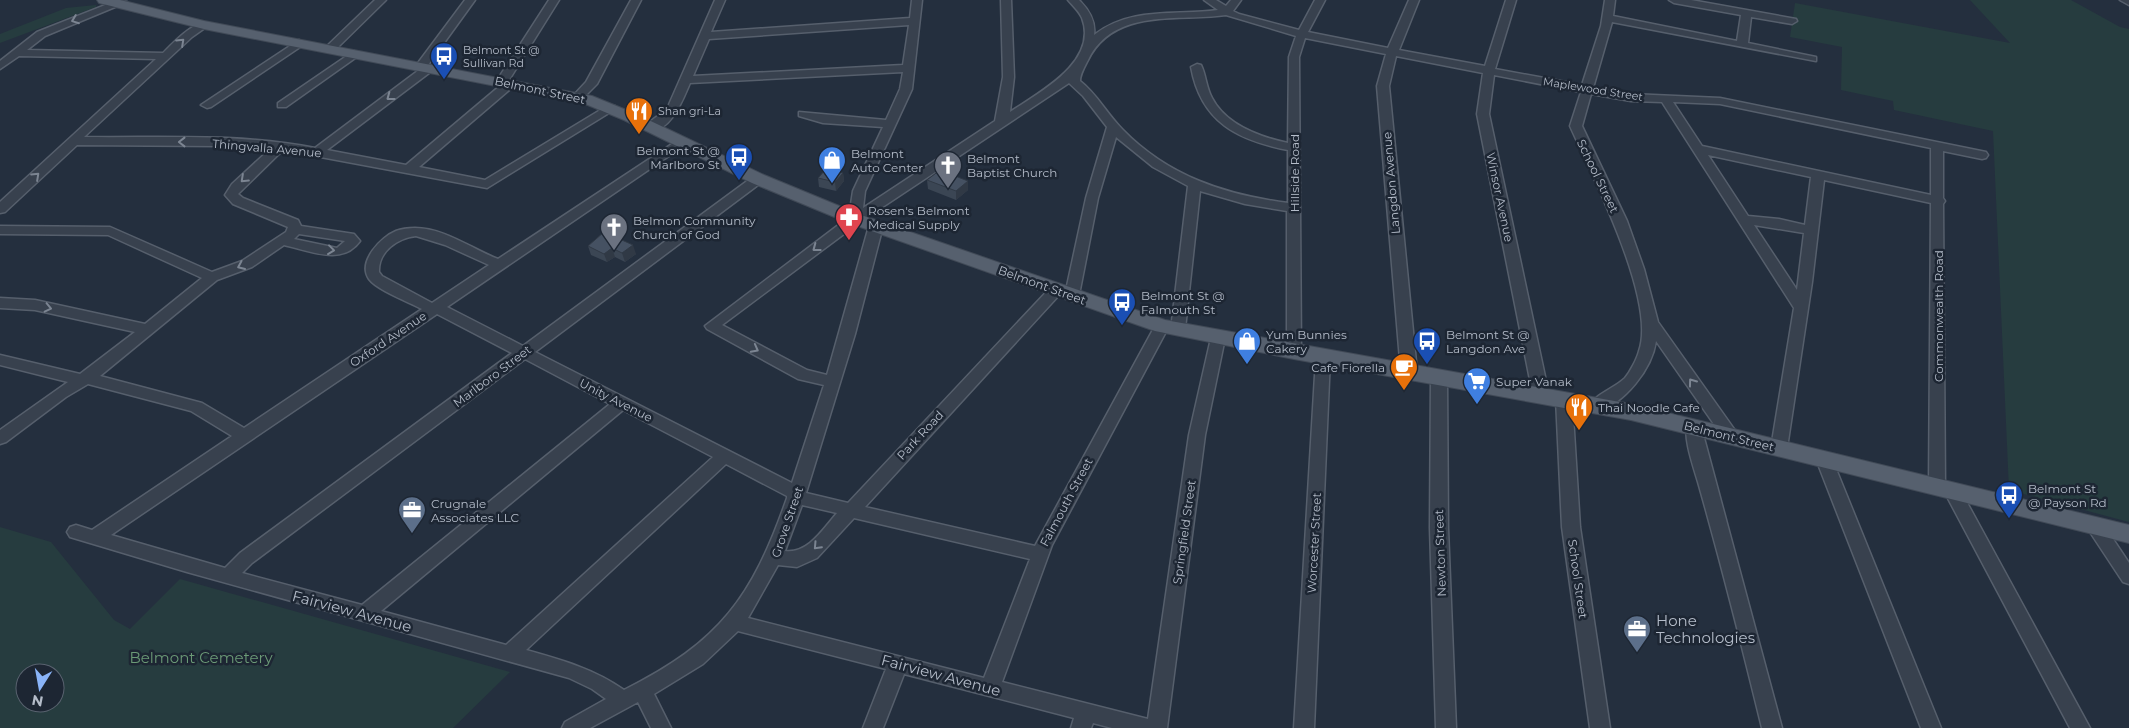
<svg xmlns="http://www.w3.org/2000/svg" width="2129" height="728" viewBox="0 0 2129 728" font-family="Montserrat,sans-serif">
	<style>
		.green { fill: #263c3f; fill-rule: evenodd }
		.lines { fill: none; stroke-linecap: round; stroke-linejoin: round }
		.minor-casing { stroke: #565f6c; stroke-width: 3 }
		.major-casing { stroke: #414a57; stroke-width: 2 }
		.minor { fill: #38414e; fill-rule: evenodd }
		.major { fill: #56606e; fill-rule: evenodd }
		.wall { fill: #3b4654 }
		.shaded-wall { fill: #303945 }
		.building { fill: #455162; stroke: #303945 }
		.oneway { stroke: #7c8592 }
		.labels { text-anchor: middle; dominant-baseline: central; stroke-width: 5; stroke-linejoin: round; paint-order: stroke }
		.far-poi-label { font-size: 11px; fill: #b4bcc9; stroke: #1d2633; text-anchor: start }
		.far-street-label { font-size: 11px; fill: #b4bcc9; stroke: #1d2633 }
		.street-label { font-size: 12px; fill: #b4bcc9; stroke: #1d2633 }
		.poi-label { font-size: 12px; fill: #b4bcc9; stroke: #1d2633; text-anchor: start }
		.near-street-label { font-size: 15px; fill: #b4bcc9; stroke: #1d2633 }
		.near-poi-label { font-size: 15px; fill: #b4bcc9; stroke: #1d2633; text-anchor: start }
		.near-park-label { font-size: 15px; fill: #6b9a76; stroke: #1d2633 }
	</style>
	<rect width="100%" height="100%" fill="#242f3e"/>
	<path class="green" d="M1970 0H2071L2120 27 2129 29V522L2009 490 1993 131 1894 110 1893 101 1841 90 1842 47 1790 37 1795 3 2010 43Z
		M96 5V7L0 43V34L66 8Z
		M0 527 51 542 114 620 130 629 180 579 510 672 453 728H0ZM25 673H55V703H25Z"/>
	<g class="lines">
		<g class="minor-casing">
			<path id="minor" d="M118 0 127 2 45 36 27 50 163 53C175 41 188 27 204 22L209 25 192 37 84 137C161 138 240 133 315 148L419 70 415 67 465 0H475L428 65 433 66V70L327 150 406 165 501 85 496 82 549 0H559L509 80 515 81V85L419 167 485 180 607 106H615L617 108 487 188 283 150 238 194 243 198 298 220 301 226 354 234 360 241C342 266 311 251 284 245L252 267 217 280 100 376 202 403 244 428 422 309C409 302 377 290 369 279 357 262 381 237 396 231 401 229 410 228 415 228 444 228 472 249 498 259L681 138 685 139 687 142 685 145 447 307 523 346 754 176H762L764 179 762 182 535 352 792 483 824 385 798 379 707 329 705 326 849 217 853 191 883 127 823 123 799 116V112L886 120 900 89 903 72 690 83C683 99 670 135 647 130V124L667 109 715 0H725L711 32 910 18 912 0H922L912 89 865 191 863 208 995 121 1003 77 1001 0H1011L1014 77 1010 112C1038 93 1099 62 1082 18 1079 11 1073 6 1068 0H1079C1089 10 1096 21 1094 35 1131 6 1175 16 1218 10L1204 0H1216L1226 6 1231 0H1241L1233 11 1239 14 1299 30 1315 0H1325L1308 32 1388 48 1409 0H1419L1399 50 1485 66 1506 0H1516L1495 69 1582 85 1601 26 1605 0H1615L1613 16 1737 41 1741 15 1674 3 1669 0H1691L1796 19 1797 21 1792 24 1751 17 1748 43 1816 57V61L1612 22 1593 88 1631 94 1720 98 1986 152 1988 155 1986 158 1982 159 1943 151V198L1945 201 1943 204 1945 487 1943 492 1937 493 1931 492 1929 487 1931 203 1824 180 1812 282 1787 448 1785 452 1779 454 1773 452 1771 448 1794 308 1662 102 1631 101 1591 94 1582 126 1627 221 1644 269 1658 322 1739 436 1737 440H1725L1656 341C1652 369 1625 403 1597 412L1592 410 1589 406C1597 393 1615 388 1625 378 1630 372 1637 359 1639 351 1657 301 1592 175 1570 126L1581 92 1494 75 1489 114 1549 395 1546 399H1536L1533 395 1477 114 1483 73 1396 56 1389 86 1417 372 1414 376H1404L1401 372 1377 86 1386 54 1305 38 1299 57 1301 352 1299 356 1294 357 1287 352V211L1245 204 1200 191 1185 329 1183 332H1173L1171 329 1188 186 1153 167 1116 137 1098 198 1079 295 1072 300 1067 298 1065 295 1086 198 1107 127 1083 96 1069 83 860 222 722 325 807 370 827 375 869 226 876 222 881 223 883 226 855 334 806 493 848 503 1051 287H1061L1063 290 1061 293 865 507 1035 546 1155 326 1157 323H1167L1169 326 1052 545 1002 682 1148 719 1189 435 1211 338 1213 334H1223L1225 338 1205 435 1167 728H1112L1093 723 1091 728H1071L1074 718 904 674 883 728H863L886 669 738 631 703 664 654 694 671 728H651L638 702 590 728H562L565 722 606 699 592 689 569 678 187 572 70 537 67 532 70 527 76 525 92 530 232 436 191 411 88 384 66 397 6 442 0 444V430L68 382 0 365V355L80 374 135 332 35 310 0 308V298L35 300 145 324 202 278 108 235 0 234V226L110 227 212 272 242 261 286 232 288 227 233 204 225 195 232 184 270 149 220 146 77 145 5 212 0 213V202L156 59 19 56 0 69V61L37 32ZM1226 15 1296 36 1289 57 1288 143C1260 137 1226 125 1212 98 1206 87 1206 75 1201 65L1197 64 1191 67C1201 122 1237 140 1288 150V203C1225 195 1168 176 1123 130 1107 114 1097 94 1080 81 1080 74 1085 66 1088 60 1114 7 1179 22 1226 15ZM909 25 903 65 693 76 709 39ZM1673 102 1720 104 1931 148V195L1702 146ZM1708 155 1811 177 1805 225 1779 219 1748 216ZM1754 225 1804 233 1797 290ZM299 234 345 241 337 248 294 239ZM416 236 445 245 489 265 432 303 382 276 379 272C378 251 398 238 416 236ZM437 314 512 353 240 553 225 568 111 535ZM525 359 610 404 362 605 242 573 252 563ZM623 410 713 457 506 645 381 611ZM726 464 787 496V498C752 598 720 642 624 690 594 669 562 660 526 650ZM802 505 837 513C823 529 808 554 785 551ZM854 518 1030 559 984 678 748 618 778 565 797 567 817 558Z
				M375 0H386L334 51H326V47Z
				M631 0H641L597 84 582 99H574L572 97 586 82Z
				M2120 0H2129V5Z
				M299 40 304 43 303 45 211 107 207 108 201 105Z
				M354 51 359 54 358 56 286 107H278V103Z
				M1323 353 1328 354 1330 358 1314 728H1294L1316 358 1318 354Z
				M1439 372 1444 373 1447 377 1448 528 1456 728H1436L1430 528 1431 377 1434 373Z
				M1564 393 1569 395 1572 399 1580 527 1610 728H1590L1562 527 1556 399 1559 395Z
				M1694 421 1700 423 1782 728H1762C1742 646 1721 563 1698 482 1694 468 1682 435 1688 423Z
				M1824 453 1830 455 1832 459 1941 728H1921L1816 459 1818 455Z
				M1952 485 1958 486 2090 728H2070L1944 491 1946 486Z
				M2095 519 2101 521 2129 563V584L2123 582 2086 526 2089 521Z"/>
		</g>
		<g class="major-casing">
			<path id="major" d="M97 0H120L204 21 592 96 636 114 764 175 861 215 1165 320 1631 404 2129 525V543L1631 420 1294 359 1155 331 849 223 752 183 624 120 583 103 204 29 99 3Z"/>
		</g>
		<use href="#minor" class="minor"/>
		<use href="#major" class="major"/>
	</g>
	<path class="wall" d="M843 173 844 181 836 191 819 187 818 178Z
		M927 180 968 181V190L956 200 928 189Z
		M604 232 636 254 625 262 615 257 607 262 591 255 588 246Z"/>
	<path class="shaded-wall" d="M843 173 844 181 836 191 835 182Z
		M968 181V190L956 200V191Z
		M633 245 636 254 625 262 622 253Z
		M612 248 615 257 607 262 604 254Z"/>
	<path class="building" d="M826 169 843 173 835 182 818 178Z
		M940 170 968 181 956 191 927 180Z
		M604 232 633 245 622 253 612 248 604 254 588 246Z"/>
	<defs><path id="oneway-chevron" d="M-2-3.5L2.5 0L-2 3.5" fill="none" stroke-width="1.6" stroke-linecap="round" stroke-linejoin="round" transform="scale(1.25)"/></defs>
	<g class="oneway">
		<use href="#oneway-chevron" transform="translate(75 20) rotate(159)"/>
		<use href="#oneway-chevron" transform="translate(181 42) rotate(-43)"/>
		<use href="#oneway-chevron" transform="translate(390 97) rotate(143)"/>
		<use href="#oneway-chevron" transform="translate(182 142) rotate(-180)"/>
		<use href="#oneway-chevron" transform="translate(36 176) rotate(-43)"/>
		<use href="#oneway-chevron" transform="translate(244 179) rotate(137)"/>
		<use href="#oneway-chevron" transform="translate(816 248) rotate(143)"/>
		<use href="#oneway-chevron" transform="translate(331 250) rotate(7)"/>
		<use href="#oneway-chevron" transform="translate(241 266) rotate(156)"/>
		<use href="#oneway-chevron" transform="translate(48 308) rotate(13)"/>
		<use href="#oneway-chevron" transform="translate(755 349) rotate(28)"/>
		<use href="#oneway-chevron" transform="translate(1692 382) rotate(-126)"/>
		<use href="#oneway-chevron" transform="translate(817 546) rotate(133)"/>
	</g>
	<defs>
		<g id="bus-pin" transform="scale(1.4375)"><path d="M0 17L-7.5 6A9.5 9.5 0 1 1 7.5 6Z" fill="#1a4fb4" stroke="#1d2633"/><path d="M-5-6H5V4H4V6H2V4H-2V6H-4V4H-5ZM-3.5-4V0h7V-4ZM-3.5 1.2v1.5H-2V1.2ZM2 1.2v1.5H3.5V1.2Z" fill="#fff"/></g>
		<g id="restaurant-pin" transform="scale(1.4375)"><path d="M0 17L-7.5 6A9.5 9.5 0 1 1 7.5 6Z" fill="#e8710a" stroke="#1d2633"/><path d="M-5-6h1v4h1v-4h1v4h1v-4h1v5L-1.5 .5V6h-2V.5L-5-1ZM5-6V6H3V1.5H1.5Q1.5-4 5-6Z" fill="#fff"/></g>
		<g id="shop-pin" transform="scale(1.4375)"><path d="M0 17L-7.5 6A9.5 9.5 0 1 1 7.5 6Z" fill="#3f7fe0" stroke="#1d2633"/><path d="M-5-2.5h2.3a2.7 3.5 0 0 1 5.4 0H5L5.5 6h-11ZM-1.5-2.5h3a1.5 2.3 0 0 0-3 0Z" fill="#fff"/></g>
		<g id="church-pin" transform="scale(1.4375)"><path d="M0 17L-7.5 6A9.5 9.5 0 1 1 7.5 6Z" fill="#6b7280" stroke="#1d2633"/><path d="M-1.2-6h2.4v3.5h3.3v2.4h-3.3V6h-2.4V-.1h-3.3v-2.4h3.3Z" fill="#fff"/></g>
		<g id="pharmacy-pin" transform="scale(1.4375)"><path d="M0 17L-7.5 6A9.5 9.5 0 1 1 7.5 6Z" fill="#e0444e" stroke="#1d2633"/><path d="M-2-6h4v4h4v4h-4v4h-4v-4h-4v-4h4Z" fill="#fff"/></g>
		<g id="cafe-pin" transform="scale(1.4375)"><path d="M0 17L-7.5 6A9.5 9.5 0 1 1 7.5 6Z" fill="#e8710a" stroke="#1d2633"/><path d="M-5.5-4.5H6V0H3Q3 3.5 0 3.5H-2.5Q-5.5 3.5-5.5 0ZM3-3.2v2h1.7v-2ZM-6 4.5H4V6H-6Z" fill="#fff"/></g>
		<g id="supermarket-pin" transform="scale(1.4375)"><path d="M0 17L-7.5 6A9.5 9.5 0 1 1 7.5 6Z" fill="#3f7fe0" stroke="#1d2633"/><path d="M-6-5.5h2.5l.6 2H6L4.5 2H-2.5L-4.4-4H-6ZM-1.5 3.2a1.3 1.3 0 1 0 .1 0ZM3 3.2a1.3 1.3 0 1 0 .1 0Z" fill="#fff"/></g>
		<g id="office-pin" transform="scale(1.4375)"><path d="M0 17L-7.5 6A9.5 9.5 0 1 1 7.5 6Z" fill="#5c6f8a" stroke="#1d2633"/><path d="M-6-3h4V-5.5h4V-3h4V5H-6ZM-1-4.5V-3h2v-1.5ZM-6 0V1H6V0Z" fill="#fff"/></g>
	</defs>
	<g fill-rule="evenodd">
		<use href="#bus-pin" x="444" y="56"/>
		<use href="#restaurant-pin" x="639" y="111"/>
		<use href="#bus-pin" x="739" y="157"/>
		<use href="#shop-pin" x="832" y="160"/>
		<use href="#church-pin" x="948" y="165"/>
		<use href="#pharmacy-pin" x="849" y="217"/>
		<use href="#church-pin" x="614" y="227"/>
		<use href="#bus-pin" x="1122" y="302"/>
		<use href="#shop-pin" x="1247" y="341"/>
		<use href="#bus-pin" x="1427" y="341"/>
		<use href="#cafe-pin" x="1404" y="367"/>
		<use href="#supermarket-pin" x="1477" y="381"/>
		<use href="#restaurant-pin" x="1579" y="407"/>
		<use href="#bus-pin" x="2009" y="495"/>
		<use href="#office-pin" x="412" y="510"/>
		<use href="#office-pin" x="1637" y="629"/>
	</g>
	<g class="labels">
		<g class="far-poi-label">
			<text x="463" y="50">Belmont St @<tspan x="463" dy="13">Sullivan Rd</tspan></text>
			<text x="658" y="111">Shan gri-La</text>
		</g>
		<g class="far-street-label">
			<text transform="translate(1593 89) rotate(9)">Maplewood Street</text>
		</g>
		<g class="street-label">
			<text transform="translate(540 90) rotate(12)">Belmont Street</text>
			<text transform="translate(267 148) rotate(5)">Thingvalla Avenue</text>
			<text transform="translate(1294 173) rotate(-90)">Hillside Road</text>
			<text transform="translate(1598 176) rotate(64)">School Street</text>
			<text transform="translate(1391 183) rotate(-95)">Langdon Avenue</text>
			<text transform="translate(1500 197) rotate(78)">Winsor Avenue</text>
			<text transform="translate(1042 285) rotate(20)">Belmont Street</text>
			<text transform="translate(1938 316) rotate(-90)">Commonwealth Road</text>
			<text transform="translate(388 339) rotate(-34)">Oxford Avenue</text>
			<text transform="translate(492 376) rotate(-37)">Marlboro Street</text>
			<text transform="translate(616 400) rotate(27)">Unity Avenue</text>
			<text transform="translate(920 435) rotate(-47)">Park Road</text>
			<text transform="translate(1729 436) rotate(14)">Belmont Street</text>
			<text transform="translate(1066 502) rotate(-62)">Falmouth Street</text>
			<text transform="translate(787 522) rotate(-71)">Grove Street</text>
			<text transform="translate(1184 532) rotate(-82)">Springfield Street</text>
			<text transform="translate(1314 543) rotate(-87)">Worcester Street</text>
			<text transform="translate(1440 553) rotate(-92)">Newton Street</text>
			<text transform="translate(1578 579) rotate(82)">School Street</text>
		</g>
		<g class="poi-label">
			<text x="720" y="150" text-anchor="end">Belmont St @<tspan x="720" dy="14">Marlboro St</tspan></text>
			<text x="851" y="153">Belmont<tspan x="851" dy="14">Auto Center</tspan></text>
			<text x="967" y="158">Belmont<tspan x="967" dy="14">Baptist Church</tspan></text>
			<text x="868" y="210">Rosen's Belmont<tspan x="868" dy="14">Medical Supply</tspan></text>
			<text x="633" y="220">Belmon Community<tspan x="633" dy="14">Church of God</tspan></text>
			<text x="1141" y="295">Belmont St @<tspan x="1141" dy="14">Falmouth St</tspan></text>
			<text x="1266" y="334">Yum Bunnies<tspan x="1266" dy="14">Cakery</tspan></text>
			<text x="1446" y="334">Belmont St @<tspan x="1446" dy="14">Langdon Ave</tspan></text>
			<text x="1385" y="367" text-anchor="end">Cafe Fiorella</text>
			<text x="1496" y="381">Super Vanak</text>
			<text x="1598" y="407">Thai Noodle Cafe</text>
			<text x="2028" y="488">Belmont St<tspan x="2028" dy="14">@ Payson Rd</tspan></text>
			<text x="431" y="503">Crugnale<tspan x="431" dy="14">Associates LLC</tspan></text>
		</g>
		<g class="near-street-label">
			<text transform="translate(352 611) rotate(15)">Fairview Avenue</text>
			<text transform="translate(941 675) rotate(15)">Fairview Avenue</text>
		</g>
		<g class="near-poi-label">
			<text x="1656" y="620">Hone<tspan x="1656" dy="17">Technologies</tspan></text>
		</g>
		<g class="near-park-label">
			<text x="201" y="657">Belmont Cemetery</text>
		</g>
	</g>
	<g transform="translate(40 688) rotate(191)"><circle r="24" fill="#1d2633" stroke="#59626f"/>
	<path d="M0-4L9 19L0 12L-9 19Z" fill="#8ab4f8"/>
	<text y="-8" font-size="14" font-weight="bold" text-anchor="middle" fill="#b4bcc9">N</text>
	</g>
</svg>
